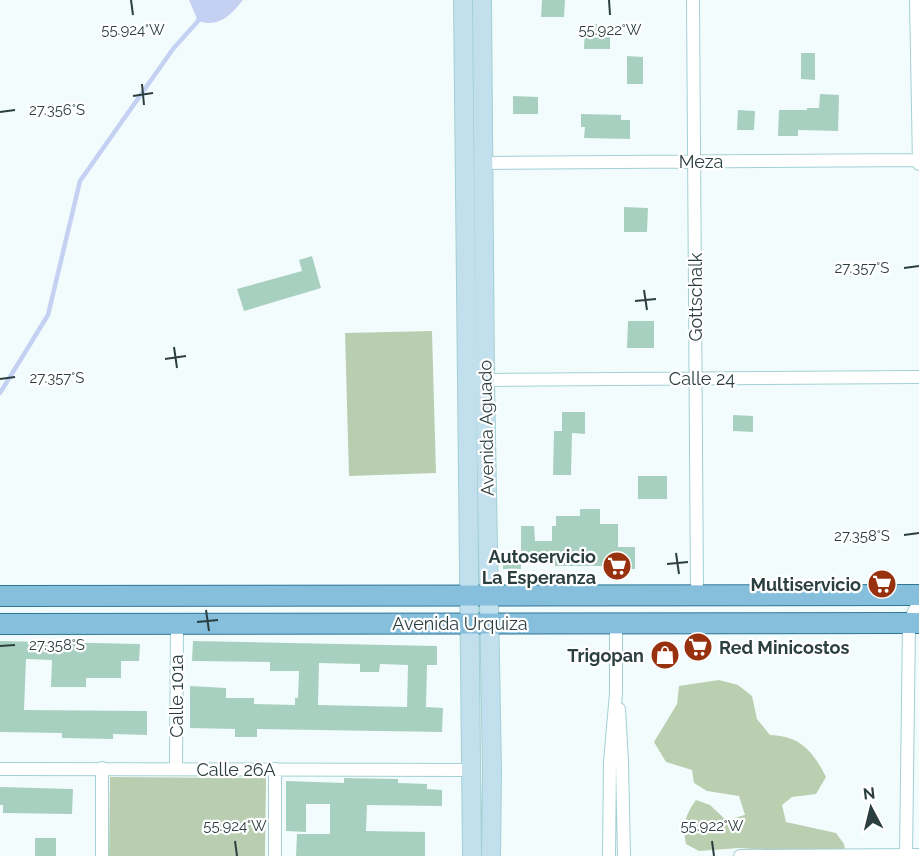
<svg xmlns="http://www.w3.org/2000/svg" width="919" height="856" viewBox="0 0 919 856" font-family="Raleway,sans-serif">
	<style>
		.green { fill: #b9ceb0 }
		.forest { fill: #bacfb0 }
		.water { fill: #c4d1f2 }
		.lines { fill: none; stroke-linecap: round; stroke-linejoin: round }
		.stream { stroke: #c4d1f2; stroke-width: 4.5 }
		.building { fill: #a8d0c0; fill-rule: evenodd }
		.street-casing { stroke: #a2d0d3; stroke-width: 14 }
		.secondary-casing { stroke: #a2d0d3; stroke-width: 20 }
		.primary-casing { stroke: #317696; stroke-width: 22 }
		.street { stroke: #fff; stroke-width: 12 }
		.secondary { stroke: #c2dfed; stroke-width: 18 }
		.primary { stroke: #85bfdc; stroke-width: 20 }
		.ticks { fill: none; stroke: #2c3f40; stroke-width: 2 }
		.labels { text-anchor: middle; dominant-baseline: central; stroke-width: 4.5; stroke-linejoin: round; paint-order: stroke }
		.street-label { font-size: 18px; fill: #2c3f40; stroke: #fff }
		.poi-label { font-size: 18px; font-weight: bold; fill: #2c3f40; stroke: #fff; text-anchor: end }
		.ticks-label { font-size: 15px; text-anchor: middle; fill: #2c3f40; stroke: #fff; stroke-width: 4.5; stroke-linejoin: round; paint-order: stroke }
	</style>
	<rect width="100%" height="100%" fill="#f3fcfd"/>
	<path class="green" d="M432 331 436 473 349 476 345 333Z
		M110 777 266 778 265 856H109Z"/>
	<path class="forest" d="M719 680 738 685 752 696 757 719 770 735C800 736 813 751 826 777L816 794 792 797 782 805 786 822 836 833 844 844 846 856 739 848 699 851 686 844C682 826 685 815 696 800L710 805 726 820 745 815 739 796 707 791 694 783 692 770 666 762 654 742 677 704 679 686Z"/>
	<path class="water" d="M189 0H243C231 15 219 28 198 21Z"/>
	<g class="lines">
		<path class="stream" d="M0 393 48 315 80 181 173 49 198 21 200 15"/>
	</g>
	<path class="building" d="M542 0H565L564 17H541Z
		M585 24H597V34H610V49H584Z
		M801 53H815V80L801 79Z
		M627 56 643 57V84H627Z
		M820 94 839 95 838 131 798 130V136H778L779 110H807V108H819Z
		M513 96 538 97V114H513Z
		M738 110 755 111 754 130H737Z
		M581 114 621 115V120H630V139L584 138 585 127H581Z
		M624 207 648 208 647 232H624Z
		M312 256 321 288 244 311 237 289 302 271 299 260Z
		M628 321H654V348H627Z
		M562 412H585V434L572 433 571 475H553L554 431H562Z
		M733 415 753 416V432L733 431Z
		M638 476H667V499H638Z
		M580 509H600V524H618V547H635V569H608V566H555V560H521V526H534L535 541H552V526H556V516H580Z
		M521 552V569H503V553Z
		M0 641 140 644 139 661H121V678H86V687H51L52 660 26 659 24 710 147 711V735L113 734V739L62 738V733L0 732Z
		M193 641 437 646V665H427L426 707 443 708 442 732 257 729V737H235V729L190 728V686L226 688V698H254V704L295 705V698H298L299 671H270V662L192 661ZM319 663 360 664V672H379L380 664 408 665 407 707 318 705Z
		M344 778 398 779V783L427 784V789L442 790V806L367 805 366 831 425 832V856H296L297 834H330V804H306V832L286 831V781L344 783Z
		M0 787 73 789 72 814 3 813V805H0Z
		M35 838H56V856H35Z"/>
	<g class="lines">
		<g class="street-casing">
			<path id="street" d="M693 0 697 594
				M916 0 919 164
				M484 163 919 160
				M485 380 919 377
				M619 709 622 762 624 856
				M176 768 177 623
				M0 769 472 770
				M102 856V768
				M275 856V769
				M609 856 610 762 616 693V622
				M740 856 919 855
				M906 856 909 623 919 601"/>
		</g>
		<g class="secondary-casing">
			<path id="secondary" d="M463 0 472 856
				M482 0 485 380 492 771 491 856"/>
		</g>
		<g class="primary-casing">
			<path id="primary" d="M0 596 919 595
				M0 624 919 623"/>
		</g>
		<use href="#street" class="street"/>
		<use href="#secondary" class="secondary"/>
		<use href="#primary" class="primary"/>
	</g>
	<path class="ticks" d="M131 0 133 15M609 0 610 15M142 84 144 105M133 96 153 93M0 112 15 110M904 268 919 266M644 290 647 310M635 301 656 299M174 347 177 368M165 359 186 356M0 379 15 377M904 535 919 533M676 553 679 574M667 564 688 562M206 610 209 631M197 622 218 620M0 646 15 645M235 841 237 856M712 841 714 856"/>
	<defs>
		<g id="supermarket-disc" transform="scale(1.5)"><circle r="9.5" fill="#98310d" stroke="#fff"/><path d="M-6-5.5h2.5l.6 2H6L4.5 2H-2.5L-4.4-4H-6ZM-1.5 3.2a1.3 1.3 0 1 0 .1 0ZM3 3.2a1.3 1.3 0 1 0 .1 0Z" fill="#fff"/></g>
		<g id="shop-disc" transform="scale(1.5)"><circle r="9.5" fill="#98310d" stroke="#fff"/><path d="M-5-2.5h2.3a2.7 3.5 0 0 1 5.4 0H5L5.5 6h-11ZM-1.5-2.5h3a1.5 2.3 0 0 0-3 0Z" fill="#fff"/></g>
	</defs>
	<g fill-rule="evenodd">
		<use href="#supermarket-disc" x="617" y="566"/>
		<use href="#supermarket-disc" x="882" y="584"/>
		<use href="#supermarket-disc" x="698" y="647"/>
		<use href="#shop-disc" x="665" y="655"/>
	</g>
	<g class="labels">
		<g class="street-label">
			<text x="701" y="161">Meza</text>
			<text transform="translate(695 297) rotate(-90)">Gottschalk</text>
			<text x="702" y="378">Calle 24</text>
			<text transform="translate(486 428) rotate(-91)">Avenida Aguado</text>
			<text x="460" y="623">Avenida Urquiza</text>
			<text transform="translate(176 696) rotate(-90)">Calle 101a</text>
			<text x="236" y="769">Calle 26A</text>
		</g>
		<g class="poi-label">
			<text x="596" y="556">Autoservicio<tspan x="596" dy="21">La Esperanza</tspan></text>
			<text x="861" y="584">Multiservicio</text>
			<text x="719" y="647" text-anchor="start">Red Minicostos</text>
			<text x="644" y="655">Trigopan</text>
		</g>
	</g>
	<g class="ticks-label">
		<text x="133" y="35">55.924°W</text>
		<text x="610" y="35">55.922°W</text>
		<text x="57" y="115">27.356°S</text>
		<text x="862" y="273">27.357°S</text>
		<text x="57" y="383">27.357°S</text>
		<text x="862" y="541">27.358°S</text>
		<text x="57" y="650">27.358°S</text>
		<text x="235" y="831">55.924°W</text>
		<text x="712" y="831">55.922°W</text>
	</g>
	<g transform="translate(871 808) rotate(353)" stroke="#ffffff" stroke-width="4.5" paint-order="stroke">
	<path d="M0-4.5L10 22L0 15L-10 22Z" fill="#2c3f40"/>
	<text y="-9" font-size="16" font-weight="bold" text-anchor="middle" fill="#2c3f40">N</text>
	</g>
</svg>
